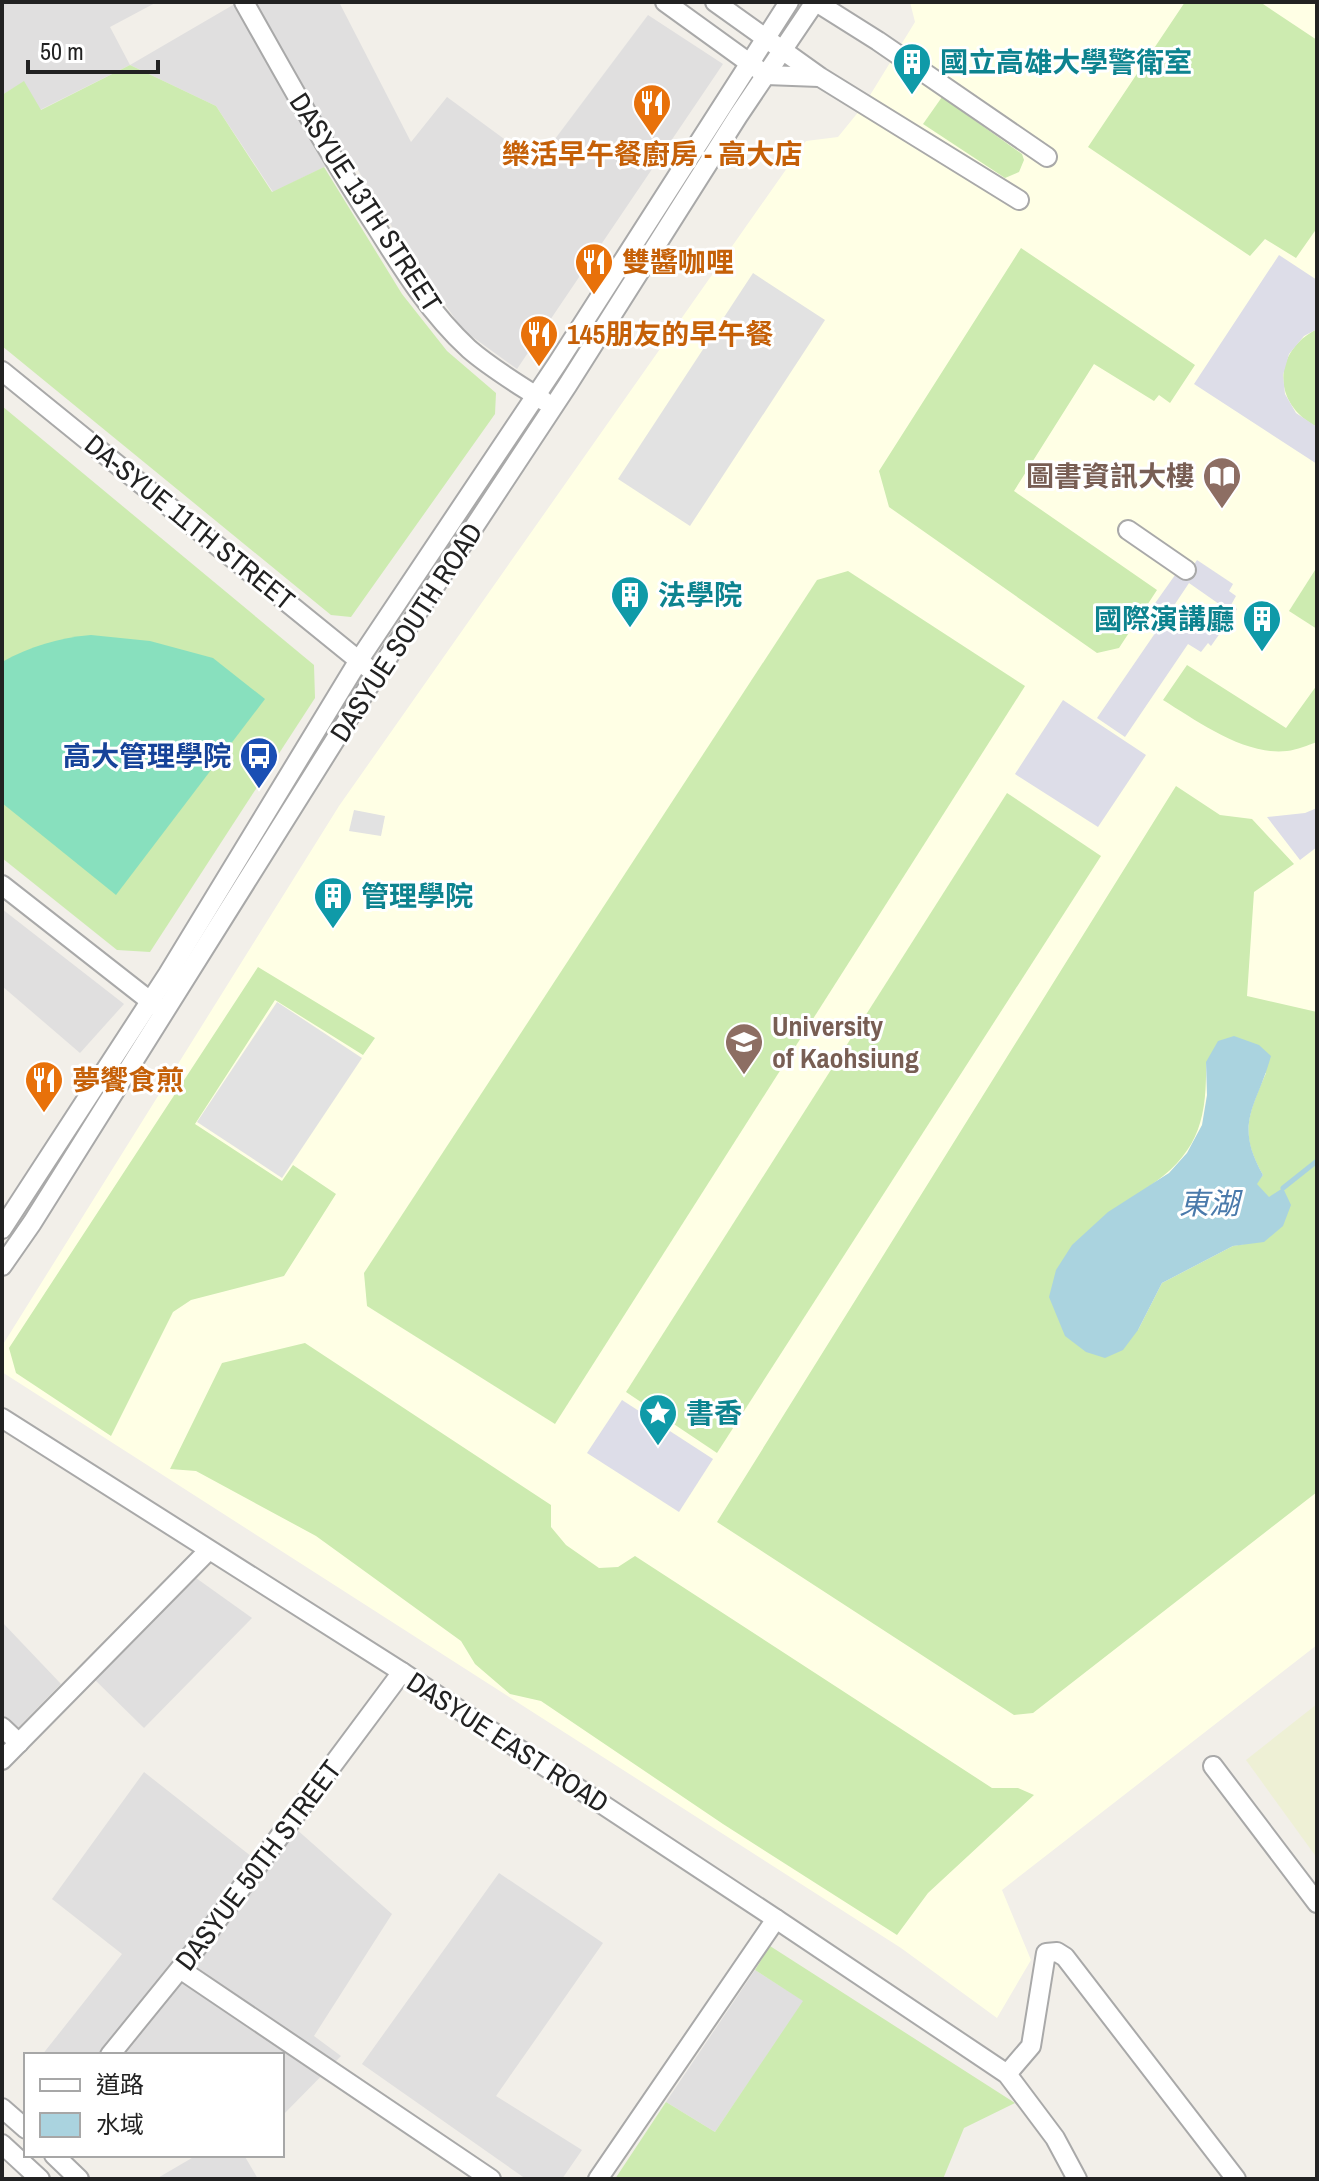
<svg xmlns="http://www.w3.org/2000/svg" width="1319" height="2181" font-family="'Archivo Narrow','Noto Sans TC',sans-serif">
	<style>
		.residential { fill: #e0dfdf }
		.education { fill: #ffffe5 }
		.farmland { fill: #eef0d5 }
		.grass { fill: #cdebb0; fill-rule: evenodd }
		.pitch { fill: #88e0be }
		.parking { fill: #e2e2e2 }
		.plaza { fill: #dddde8; fill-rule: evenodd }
		.water { fill: #aad3df }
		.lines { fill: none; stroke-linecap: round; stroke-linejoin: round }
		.stream { stroke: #aad3df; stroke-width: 5 }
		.minor-casing { stroke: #a9a9a9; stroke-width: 22 }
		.minor { stroke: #fff; stroke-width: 18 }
		.labels { text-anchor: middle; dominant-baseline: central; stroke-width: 6; stroke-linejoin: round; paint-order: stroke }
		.culture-label { font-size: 28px; font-weight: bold; fill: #0d838f; stroke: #fff; text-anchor: start }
		.food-label { font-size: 28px; font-weight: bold; fill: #c56008; stroke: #fff; text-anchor: start }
		.street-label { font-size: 28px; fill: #222; stroke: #fff }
		.education-label { font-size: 28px; font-weight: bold; fill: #785e54; stroke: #fff; text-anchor: end }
		.transit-label { font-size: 28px; font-weight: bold; fill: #164399; stroke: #fff; text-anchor: end }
		.water-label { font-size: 30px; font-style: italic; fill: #4a7aab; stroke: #fff }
	</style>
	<rect width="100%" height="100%" fill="#f2efe9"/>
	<g class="residential">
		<path d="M2,2H157L110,27L130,65L238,2H339L411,142L447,97L537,163L648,15L723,64L517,369L463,330L401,242L349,155L273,192L216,106L130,65L40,110L24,82L2,95Z"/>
		<path d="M2,909L124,1004L80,1053L2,986Z"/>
		<path d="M196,1578L252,1618L144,1728L92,1677Z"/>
		<path d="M2,1622L61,1684L2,1744Z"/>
		<path d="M144,1772L256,1860L286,1820L392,1914L314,2036L341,2056L282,2116V2055H42L122,1954L52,1899Z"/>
		<path d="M499,1873L603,1943L496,2096L582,2150L562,2179H526L362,2064Z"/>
		<path d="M755,1970L804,2001L715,2132L666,2102Z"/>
		<path d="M197,2155H244L258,2179H156Z"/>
	</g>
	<path class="education" d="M910,2H1317V1645L1002,1890L1031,1960L997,2018L901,1948L2,1372V1346L339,806L806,141L838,137L864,105L915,22Z"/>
	<path class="farmland" d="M1317,1704V1858L1246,1760Z"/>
	<g class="grass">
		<path d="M1185,2H1260L1317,40V228L1296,258L1265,239L1250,256L1088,147Z"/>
		<path d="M130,65L216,106L272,192L324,167L402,294L447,351L496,393L495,414L351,617L331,615L2,346V95L24,81L41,110Z"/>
		<path d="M942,97L1022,154L1024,160L1019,172L1005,178L923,124Z"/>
		<path d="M1021,248L1195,365L1170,403L1159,395L1154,401L1094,364L1014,491L1157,590L1119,648L1097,653L889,507L879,471Z"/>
		<path d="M1317,329V427C1272,404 1272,352 1317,329Z"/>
		<path d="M2,406L314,665L315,698L150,952L117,950L2,858Z"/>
		<path d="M1317,567V629L1289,611Z"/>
		<path d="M848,571L1025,686L555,1424L367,1306L364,1273L817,580Z"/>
		<path d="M1187,665L1286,728L1317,685V742C1308,745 1297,750 1287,751C1245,756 1197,721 1163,700Z"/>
		<path d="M1176,786L1220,815L1252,819L1294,864L1254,892L1247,996L1317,1012V1492L1033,1713L1014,1715L717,1522ZM1206,1062L1266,1073C1248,1115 1239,1133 1263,1175L1256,1184L1269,1198L1244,1244L1233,1246L1162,1283L1138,1330L1147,1188C1198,1154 1207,1121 1206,1062Z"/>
		<path d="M1007,793L1101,856L717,1453L626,1392Z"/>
		<path d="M258,967L375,1038L363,1055L275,1000L195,1124L282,1181L293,1165L336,1194L284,1276L191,1300L173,1312L111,1436L16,1373L9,1348Z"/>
		<path d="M305,1343L551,1505V1527L566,1545L599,1568L618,1567L635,1556L992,1788H1018L1034,1795L928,1893L897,1935L723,1824L541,1701L510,1694L475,1664L461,1641L316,1536L196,1471L170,1469L222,1363Z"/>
		<path d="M770,1946L1015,2103L964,2128L943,2179H615L666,2102L715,2132L803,2001L755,1970Z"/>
	</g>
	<path class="pitch" d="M91,635L150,641L213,658L265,699L116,895L2,803V662C31,646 58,638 91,635Z"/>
	<g class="parking">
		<path d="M753,273L825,320L690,526L618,479Z"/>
		<path d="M354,810L385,816L381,836L349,831Z"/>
		<path d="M277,1002L362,1058L282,1178L197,1122Z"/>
	</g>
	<g class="plaza">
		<path d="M1279,255L1317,280V329L1304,336L1289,354L1283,375L1285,394L1296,413L1317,427V464L1194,384Z"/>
		<path d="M1197,560L1233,584L1229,591L1236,596L1231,605L1237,609L1211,646L1208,643L1201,652L1188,644L1125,737L1097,718L1160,626L1146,616L1185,561L1193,566ZM1189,583L1219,604L1201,630L1171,610Z"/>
		<path d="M1063,700L1146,755L1098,827L1015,774Z"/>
		<path d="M1317,808V847L1300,860L1267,817L1305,813Z"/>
		<path d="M622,1400L713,1459L679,1512L587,1453Z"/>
	</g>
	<path class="water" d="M1234,1036L1259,1045L1271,1056C1257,1107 1233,1122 1263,1175L1257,1184L1269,1197L1283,1188L1291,1205L1283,1226L1264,1242L1233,1246L1162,1283L1138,1330L1123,1350L1105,1358L1086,1352L1065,1336L1049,1297L1056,1270L1072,1245L1108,1212L1169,1173L1187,1153L1202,1125L1207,1095L1206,1062L1218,1041Z"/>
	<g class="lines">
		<path class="stream" d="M1283,1188L1317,1161"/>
		<g class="minor-casing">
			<g id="minor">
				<path d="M244,2C287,78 329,155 377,228C404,271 431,314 469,349C492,369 518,384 544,401"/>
				<path d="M665,2L766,75L819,77"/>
				<path d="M715,2L820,77L1019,200"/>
				<path d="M816,2L878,41L1047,157"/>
				<path d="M2,371L368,668"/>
				<path d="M1128,530L1186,570"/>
				<path d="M2,885L159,1008"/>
				<path d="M2,1229L168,974L359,660L557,364L789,2"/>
				<path d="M2,1266L32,1223L367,689L567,386L738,116L815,2"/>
				<path d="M2,1418L402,1672L776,1919L1007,2074L1055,2138L1077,2179"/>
				<path d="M2,1727L19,1743"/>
				<path d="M2,1760L208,1551"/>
				<path d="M1213,1766L1317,1903"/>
				<path d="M180,1969L491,2179"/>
				<path d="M110,2055L192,1954L402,1672"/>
				<path d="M1007,2074L1031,2046L1046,1953L1057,1952L1065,1957L1236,2179"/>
				<path d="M2,2108L26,2129"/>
				<path d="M2,2144L40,2179"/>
				<path d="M54,2155L79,2179"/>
				<path d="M598,2179L776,1919"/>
			</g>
		</g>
		<use href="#minor" class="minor"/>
	</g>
	<defs>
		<g id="building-pin" transform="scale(2)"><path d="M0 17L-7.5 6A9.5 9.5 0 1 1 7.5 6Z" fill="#0f9aa8" stroke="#fff"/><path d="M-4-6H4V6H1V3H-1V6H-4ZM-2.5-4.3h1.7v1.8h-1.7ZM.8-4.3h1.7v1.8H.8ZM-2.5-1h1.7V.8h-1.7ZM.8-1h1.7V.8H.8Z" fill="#fff"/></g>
		<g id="restaurant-pin" transform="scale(2)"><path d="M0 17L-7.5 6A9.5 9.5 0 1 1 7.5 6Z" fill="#e8710a" stroke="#fff"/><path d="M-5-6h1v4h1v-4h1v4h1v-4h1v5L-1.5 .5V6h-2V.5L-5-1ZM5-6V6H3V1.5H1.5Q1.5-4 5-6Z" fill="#fff"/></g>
		<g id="library-pin" transform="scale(2)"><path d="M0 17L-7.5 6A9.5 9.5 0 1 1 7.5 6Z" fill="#8d6e63" stroke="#fff"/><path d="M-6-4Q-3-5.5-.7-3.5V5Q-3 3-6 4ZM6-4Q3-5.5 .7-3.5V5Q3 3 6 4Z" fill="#fff"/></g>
		<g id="bus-pin" transform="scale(2)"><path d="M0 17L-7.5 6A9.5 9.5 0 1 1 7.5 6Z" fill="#1a4fb4" stroke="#fff"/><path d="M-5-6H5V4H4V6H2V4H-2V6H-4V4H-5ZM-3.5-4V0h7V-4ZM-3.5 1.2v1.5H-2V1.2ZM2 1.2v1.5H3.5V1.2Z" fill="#fff"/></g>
		<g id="university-pin" transform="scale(2)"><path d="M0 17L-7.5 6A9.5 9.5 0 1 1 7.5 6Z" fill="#8d6e63" stroke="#fff"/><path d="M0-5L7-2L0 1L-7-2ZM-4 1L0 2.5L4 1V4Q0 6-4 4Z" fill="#fff"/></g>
		<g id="sight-pin" transform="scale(2)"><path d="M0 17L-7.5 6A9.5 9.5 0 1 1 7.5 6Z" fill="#0f9aa8" stroke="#fff"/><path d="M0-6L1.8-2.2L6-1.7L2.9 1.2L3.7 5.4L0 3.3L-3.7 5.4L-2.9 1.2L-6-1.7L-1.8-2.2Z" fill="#fff"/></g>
	</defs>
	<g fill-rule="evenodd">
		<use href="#building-pin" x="912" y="62"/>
		<use href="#restaurant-pin" x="652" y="103"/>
		<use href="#restaurant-pin" x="594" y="262"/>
		<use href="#restaurant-pin" x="539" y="334"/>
		<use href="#library-pin" x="1222" y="476"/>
		<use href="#building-pin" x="630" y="595"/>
		<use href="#building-pin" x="1262" y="619"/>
		<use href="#bus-pin" x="259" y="756"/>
		<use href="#building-pin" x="333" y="896"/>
		<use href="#university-pin" x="744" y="1042"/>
		<use href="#restaurant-pin" x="44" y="1080"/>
		<use href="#sight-pin" x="658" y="1413"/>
	</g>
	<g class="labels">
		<g class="culture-label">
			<text x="940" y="62">國立高雄大學警衛室</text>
			<text x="658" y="595">法學院</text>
			<text x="1234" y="619" text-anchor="end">國際演講廳</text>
			<text x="361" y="896">管理學院</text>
			<text x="686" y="1413">書香</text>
		</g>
		<g class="food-label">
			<text x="652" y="154" text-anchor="middle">樂活早午餐廚房 - 高大店</text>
			<text x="622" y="262">雙醬咖哩</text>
			<text x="567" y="334">145朋友的早午餐</text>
			<text x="72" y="1080">夢饗食煎</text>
		</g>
		<g class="street-label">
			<text transform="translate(366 202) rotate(57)">DASYUE 13TH STREET</text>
			<text transform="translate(190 522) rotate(39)">DA-SYUE 11TH STREET</text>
			<text transform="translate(406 632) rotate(-57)">DASYUE SOUTH ROAD</text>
			<text transform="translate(508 1742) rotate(33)">DASYUE EAST ROAD</text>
			<text transform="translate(258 1865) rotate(-53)">DASYUE 50TH STREET</text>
		</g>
		<g class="education-label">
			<text x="1194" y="476">圖書資訊大樓</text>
			<text x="772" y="1026" text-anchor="start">University<tspan x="772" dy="32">of Kaohsiung</tspan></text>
		</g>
		<g class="transit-label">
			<text x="231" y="756">高大管理學院</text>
		</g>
		<g class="water-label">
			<text x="1209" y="1203">東湖</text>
		</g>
	</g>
	<rect width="1319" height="2181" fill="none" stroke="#222222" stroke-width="8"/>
	<rect x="24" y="2053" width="260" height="104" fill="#ffffff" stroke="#a7a7a7" stroke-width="2"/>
	<rect x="40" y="2079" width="40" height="12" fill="#ffffff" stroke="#a7a7a7" stroke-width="2"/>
	<text x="96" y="2093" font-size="24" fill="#222222">道路</text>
	<rect x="40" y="2113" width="40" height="24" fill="#aad3df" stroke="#a7a7a7" stroke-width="2"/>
	<text x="96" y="2133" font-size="24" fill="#222222">水域</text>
	<path d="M28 60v12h130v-12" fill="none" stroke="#222222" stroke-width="4"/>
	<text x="40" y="60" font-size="24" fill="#222222" stroke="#ffffff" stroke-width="6" paint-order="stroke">50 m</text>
</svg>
